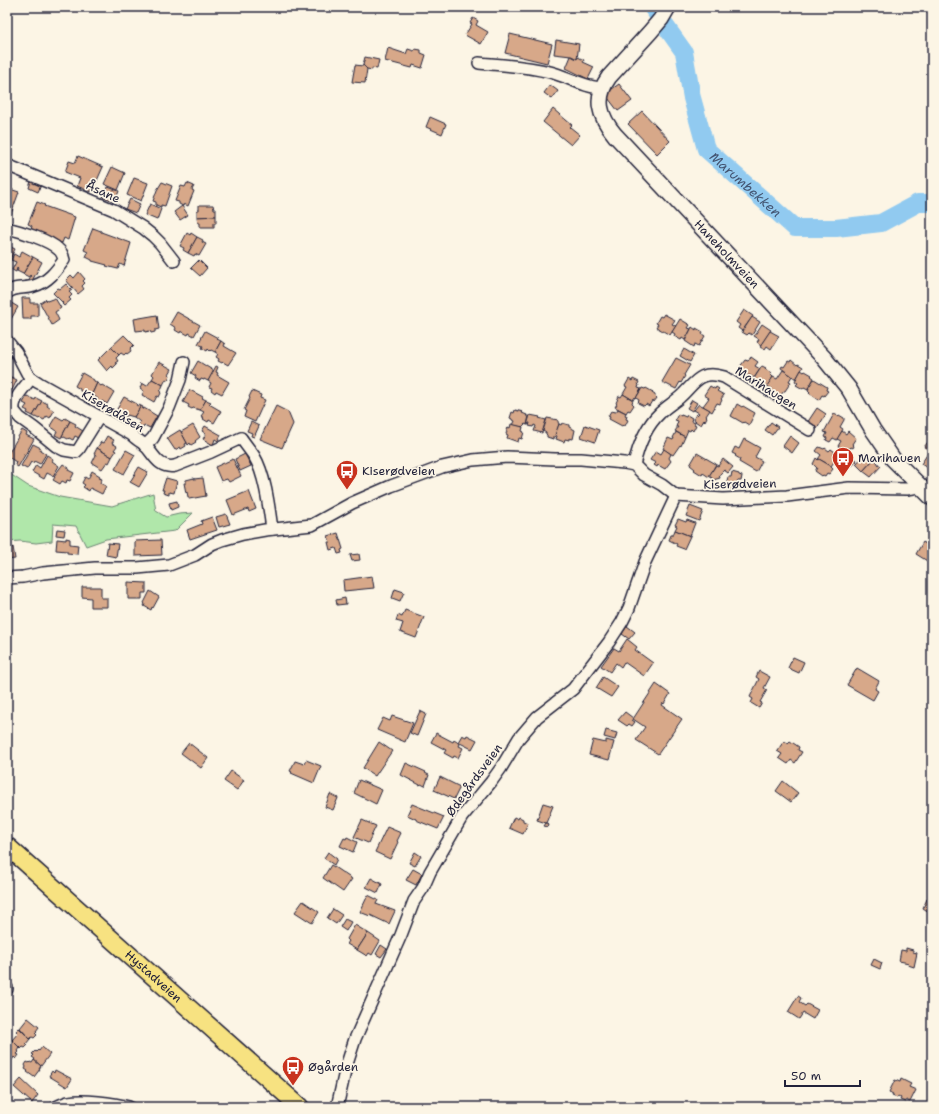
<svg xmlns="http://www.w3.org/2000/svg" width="939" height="1114" font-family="'Shantell Sans',sans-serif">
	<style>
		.green { fill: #b0e7aa; stroke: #698472 }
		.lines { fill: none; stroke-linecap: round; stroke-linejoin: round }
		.river { stroke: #91caf0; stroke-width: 18 }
		.building { fill: #d7a889; stroke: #22223b }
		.minor-casing { stroke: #22223b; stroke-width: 14 }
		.secondary-casing { stroke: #22223b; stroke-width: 18 }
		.primary-casing { stroke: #22223b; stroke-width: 20 }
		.minor { stroke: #fcf5e5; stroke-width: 11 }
		.secondary { stroke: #fcf5e5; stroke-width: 15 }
		.primary { stroke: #f7e281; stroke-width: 17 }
		.labels { text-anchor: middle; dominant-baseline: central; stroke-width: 3.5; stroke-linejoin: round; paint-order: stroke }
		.street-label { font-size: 12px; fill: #22223b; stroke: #fcf5e5 }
		.poi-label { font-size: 12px; fill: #22223b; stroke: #fcf5e5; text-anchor: start }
		.water-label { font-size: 13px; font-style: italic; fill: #435471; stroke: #fcf5e5 }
	</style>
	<rect width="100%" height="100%" fill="#fcf5e5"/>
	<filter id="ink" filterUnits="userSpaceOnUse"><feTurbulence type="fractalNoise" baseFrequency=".025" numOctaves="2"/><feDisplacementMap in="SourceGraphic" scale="8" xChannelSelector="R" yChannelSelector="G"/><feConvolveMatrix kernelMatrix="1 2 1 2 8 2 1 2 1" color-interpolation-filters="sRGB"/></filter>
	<g filter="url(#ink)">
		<path class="green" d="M7,472L28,486L60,497L112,506L153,493L156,511L166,517L179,514L193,513L175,531L106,539L86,546L76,526L53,524L52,541L36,543L20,541L7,542Z"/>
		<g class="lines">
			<path class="river" id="s1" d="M652,7L684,52L692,98L706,149L795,228H836L881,223L918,203H932"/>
		</g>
		<g class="building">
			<path d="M473,18L478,21L476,25L488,32L481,44L465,35L472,24L470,23Z"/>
			<path d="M510,34L552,44L547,63L505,53Z"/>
			<path d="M556,40L579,44L577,59L571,56L554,54Z"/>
			<path d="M388,48L406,54L408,49L414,51L415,49L421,50V53L426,55L422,68L413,65L412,68L385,61Z"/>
			<path d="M571,56L577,59L578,57L584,60L583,62L594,67L588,79L566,68Z"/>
			<path d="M365,57L379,60L377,69L372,68V70L367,69L363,65Z"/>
			<path d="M355,65L363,66V65L367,69L365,83L352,82Z"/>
			<path d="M619,84L632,101L618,111L605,94Z"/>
			<path d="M550,85L558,91L552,99L544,93Z"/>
			<path d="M553,109L572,125L570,127L580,135L571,145L543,122Z"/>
			<path d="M642,111L670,141L657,154L628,124Z"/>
			<path d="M430,117L446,124L442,134L426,127Z"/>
			<path d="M78,156L103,167L95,185L94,184L91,192L77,186L80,178L65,172L69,161L75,163Z"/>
			<path d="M112,167L125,173L118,190L104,184Z"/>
			<path d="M134,178L148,183L141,201L127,195Z"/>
			<path d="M31,181L41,185L38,192L29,188Z"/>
			<path d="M162,182L172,186L165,206L161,205V207L156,205V202L153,201L157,190Z"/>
			<path d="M187,183L194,186L192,190L194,191L188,206L184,204L183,206L179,204V202L175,201L181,186L185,187Z"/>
			<path d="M108,187L119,191L117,196L119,197L117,202L103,197Z"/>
			<path d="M7,188L19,192L11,214L8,213L7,215Z"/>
			<path d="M130,199L140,204L136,213L125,209Z"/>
			<path d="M37,202L45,205L44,206L75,217L68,240L64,238L62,243L30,231L32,226L28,224Z"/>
			<path d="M150,204L161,209L157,220L145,215Z"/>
			<path d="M199,205H213L214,209H216V216L197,217V210H199Z"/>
			<path d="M182,206L188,215L180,220L174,212Z"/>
			<path d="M216,216V223H214V227H200V223H198L197,217Z"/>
			<path d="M93,228L101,231V232L131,243L124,266L120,264L118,269L106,266L107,265L92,261V260L86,257L88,252L84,250Z"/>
			<path d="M187,233L190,235L191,233L197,237L188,253L183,250L184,248L180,246Z"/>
			<path d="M197,237L203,240L202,242L206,244L199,256L195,254L194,256L188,253Z"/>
			<path d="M7,245L15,249L7,265Z"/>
			<path d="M22,251L33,257L23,274L17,271L18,269L17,268L16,272L12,270L16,262L11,260L14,254L19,257Z"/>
			<path d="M33,257L42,262L32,281L29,279L31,276L30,275L29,277L23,274Z"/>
			<path d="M199,260L207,268L200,276L191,268Z"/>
			<path d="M79,272L85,279L83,281L85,283L82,286L84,289L78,294L66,280L71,275L74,278Z"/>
			<path d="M66,284L72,290L69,292L72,295L69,298L71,300L64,306L62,304L63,303L53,293L58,288L60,289Z"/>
			<path d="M22,298H30V303H38V316H31V319H23Z"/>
			<path d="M55,298L61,308L55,312L59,320L52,325L40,303L46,299L47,301Z"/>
			<path d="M8,301L18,307L7,326V304Z"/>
			<path d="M744,310L753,316L742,331L738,328L740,325L736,322Z"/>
			<path d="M177,312L200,325L194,336L189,333L188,335L181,331L180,333L175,330L176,328L170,324Z"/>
			<path d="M664,314L675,320L672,324L676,326L670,335L656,327L658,324L656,323L660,316L662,317Z"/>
			<path d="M157,315L159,329L155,330V332L151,333L150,331L145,332V330L136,331L134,319Z"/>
			<path d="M752,317L760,322L752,335L749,333L747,335L742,332Z"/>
			<path d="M680,319L690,325L688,328L691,329L685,340L682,338L681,340L674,336L675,334L672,332Z"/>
			<path d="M762,324L771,330L761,345L757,342L759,339L754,336Z"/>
			<path d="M692,327L696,330V328L703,332L702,334L705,336L699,346L695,344L694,347L685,341Z"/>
			<path d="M205,331L218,338L217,339L221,341L215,352L211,350L210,351L208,349L207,351L202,348L203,346L198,344Z"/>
			<path d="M770,331L779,336L771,349L767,346L765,349L760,346Z"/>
			<path d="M124,335L134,345L130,349L131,351L127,354L126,353L124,355L121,353L119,355L111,347Z"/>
			<path d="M221,341L225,344L224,346L236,353L228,365L223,362L222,363L218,361L219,359L216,357L218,354L215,352Z"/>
			<path d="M111,347L119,355L116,358L118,361L115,363L117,364L113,368L112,366L107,371L98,360Z"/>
			<path d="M684,349L694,355L690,362L680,356Z"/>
			<path d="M751,357L758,362L755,366L760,369L754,378L749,375L748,377L746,376L747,374L739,368L745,360L748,361Z"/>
			<path d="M676,358L690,365L684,375L685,376L681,383L680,382L676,389L662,382Z"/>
			<path d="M791,360L797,365L798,364L803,367L796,379L781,368L782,366L784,367L788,361L790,362Z"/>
			<path d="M198,361L214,371L208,381L204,379V380L201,379L200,381L195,378L196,376L191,373Z"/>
			<path d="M159,362L172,369L169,374L170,375L168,380L166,379L163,385L152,379L154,376L152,374Z"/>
			<path d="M216,366L218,367L216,372L218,373L217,375L229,382L222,394L216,391L215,393L211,390L212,388L209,387L211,383L208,381Z"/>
			<path d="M762,366L766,368L765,369L771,373L770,374L773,377L767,387L764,385L762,387L756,383V382L753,380Z"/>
			<path d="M783,370L792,376L789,381L791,382L785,391H784L780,396L771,392L772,389L767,386L773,377L777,379Z"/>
			<path d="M801,370L804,372L805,371L812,375L811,376L814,378L808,389L804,387L803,389L796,385L798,383L795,381Z"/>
			<path d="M82,373L94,380V381L97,383L92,394L85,391L84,393L80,391V389L75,386Z"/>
			<path d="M7,375L17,380L12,390L7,387Z"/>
			<path d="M152,379L163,385L160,392L161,393L159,397L157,396L154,402L142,395L144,391L140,388L142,383L147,386Z"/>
			<path d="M629,379L632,381L633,379L639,382L638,384L639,385L638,388L641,389L636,398L635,397L633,400L623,394L627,387L625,386Z"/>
			<path d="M814,379L827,387L826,390L828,391L824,396L822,395L819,400L809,393L810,392L808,390L809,388H808Z"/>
			<path d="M97,383L101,386L102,385L114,392L107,404L102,401L100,404L96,401L98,399L92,394Z"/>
			<path d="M710,386L715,389L716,387L719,389L717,391L724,395L721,399L722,400L720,404L717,403L712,412L703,406L709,398L704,395Z"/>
			<path d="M642,388L645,389L646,388L653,392L652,393L655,395V396L657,398L654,402L652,401L649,406L646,404L644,406L638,403L639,400L636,398Z"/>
			<path d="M190,390L203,397L202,398L206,400L200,410L193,408L192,409L188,407L189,405L183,402Z"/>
			<path d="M252,391L261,395L260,398L265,400L255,422L244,417L246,411L244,410L250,398L249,397Z"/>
			<path d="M623,394L633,400L632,403L634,405L630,411L628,410L626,413L615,407L617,404L616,403L619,396L621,397Z"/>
			<path d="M27,396L35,400L36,398L42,401L33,416L27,413L28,411L24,409L27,405L23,403Z"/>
			<path d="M124,397L137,404L136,405L138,406L139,405L141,406L134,417L127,415L126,417L122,415L123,413L117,409Z"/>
			<path d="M206,400L211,402L209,404L221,411L214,423L209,420L208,422L203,419L204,418L201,416L204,412L200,410Z"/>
			<path d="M692,400L697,403L692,411L687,408Z"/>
			<path d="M42,401L48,404L47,406L54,411L50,418L47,416L44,420L40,418L39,419L33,416Z"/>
			<path d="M699,404L710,410L706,416L707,417L705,421L704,420L701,425L693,420L696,414L697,415L699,413L694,410Z"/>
			<path d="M737,404L742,407L743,406L755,413L749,425L744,422L743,423L731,416Z"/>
			<path d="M141,406L143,407L142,409H143L144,408L157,416L150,428L144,425L143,428L138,425L140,422L134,417Z"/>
			<path d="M276,406L288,412L293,424L282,448L260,439Z"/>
			<path d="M817,408L826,414L817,429L807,423Z"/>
			<path d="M618,409L626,413L625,415L627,416L626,419L628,420L625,426L623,425L622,426L609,419L610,417L608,416L611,411L616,412Z"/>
			<path d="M515,410L523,412L522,413L527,415L526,416H529L527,425L525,424L522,427L513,425L515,421L512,420V419L510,418L512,412L514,413Z"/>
			<path d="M678,414L681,416V415L686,417L687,415L692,418L691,421L695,423L694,424L696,425L693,431L691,429L690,431L688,430L685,437L675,431L678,427H676L678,421L675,420Z"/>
			<path d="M834,414L838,416L839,415L844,418V420L840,427L843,429L837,440L833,438L830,442L826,440L827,438L825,437L827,433L824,432Z"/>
			<path d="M530,415L540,417L539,418L546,420L542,433L534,431L536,426L534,425L533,427L529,426L530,423H529L528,425H527Z"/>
			<path d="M56,416L63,420L65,418L70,421L61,438L55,435L57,431L50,426Z"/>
			<path d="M547,418L558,420V422L559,424L555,437H553V439L547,437V435L546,434V433L543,431Z"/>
			<path d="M70,421L76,424L75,426L83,431L79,438L75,436L73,440L69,438L68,439L62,436Z"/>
			<path d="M251,422L259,426L254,437L251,436L252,433L247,431Z"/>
			<path d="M771,422L778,427L772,435L765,430Z"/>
			<path d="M562,423L569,425V427L575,430L573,439L569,438V440L565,439L564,442L556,439L557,436L555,435L559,424L561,425Z"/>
			<path d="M511,424L523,427L522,431L524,432L522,439L519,438L518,442L507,438L508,435L506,434L508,427L510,428Z"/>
			<path d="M193,425L200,437L195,441L196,442L191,445L190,443L188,445L181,432Z"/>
			<path d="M585,425L599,430L595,442L581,437Z"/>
			<path d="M205,426L221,435L218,441L215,439L213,445L203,439L206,434L202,431Z"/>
			<path d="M22,430L27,433L26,435L34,439L25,455L23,454L25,455L18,467L15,465L16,462L7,456Z"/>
			<path d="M180,430L187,443L185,444L186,446L181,449L180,447L175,450L167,438Z"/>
			<path d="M842,431L846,434L848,431L856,438L852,444L854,446L853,448L851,447L847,452L838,446L841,441L837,439Z"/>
			<path d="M676,432L685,437L681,446L680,445L673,455L663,449L668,438L673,440L674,438H673Z"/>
			<path d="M107,436L114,440L112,443L117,446L114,450L116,451L112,457L97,448L101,442L103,443Z"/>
			<path d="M790,436L799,443L792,453L783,446Z"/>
			<path d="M744,439L760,448L755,457L762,461L756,472L739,462L740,459L735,456L736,455L732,453L735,447L739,449Z"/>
			<path d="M928,442L932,444V471L921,464L930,450L924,447Z"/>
			<path d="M33,444L41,448L40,450L46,454L40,464L34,461L33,463L31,462L27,469L21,466L32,446Z"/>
			<path d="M819,447L824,449L825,448L829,451L831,449L835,452L834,454L841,460L838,465L834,462L831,466L819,459H818L821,455L816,451Z"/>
			<path d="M97,448L112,457L109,463L107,462L102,469L92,463L96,455L94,454Z"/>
			<path d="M664,449L671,454L669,458L671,461L665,469L658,465L657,467L654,465L656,463L650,460L656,451L661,454Z"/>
			<path d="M126,450L135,455L124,474L115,469Z"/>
			<path d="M697,453L716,464L709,477L703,473L702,475L694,470L695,469L690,465Z"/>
			<path d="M866,453L874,459L863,471L856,464Z"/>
			<path d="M245,454L251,466L240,471L235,459Z"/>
			<path d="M47,455L53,459L52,461L59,466L53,476L47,473L44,479L32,472L36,465L40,468Z"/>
			<path d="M852,457L857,461L852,466L847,462Z"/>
			<path d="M816,458L818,460L819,459L831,466V467L833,469L829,474L827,473L825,476L823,475L822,476L815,471L817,468L813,464Z"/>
			<path d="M233,459L241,476L229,482L227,479L221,481L215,467Z"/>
			<path d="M723,459L733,467L728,473L724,470L719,475L720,478L713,480L712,478L709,476L716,465L718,466Z"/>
			<path d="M874,459L878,463V464L881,466L871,477L863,471Z"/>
			<path d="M63,464L69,468L68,470L74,473L70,481L67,480L66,483L62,481L60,484L53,480L55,477L54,476Z"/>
			<path d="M139,467L148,472L139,487L130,482Z"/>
			<path d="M92,471L100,476L99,478L102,479L100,483L106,486L102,494L90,488L89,491L83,487L85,485L82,483L85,477L88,479Z"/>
			<path d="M732,472L739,474V475L742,476L741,481H738L736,490L725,488L728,477H731Z"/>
			<path d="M166,478L177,481L174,493L169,492V495L163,493L164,490H162Z"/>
			<path d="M194,478V479L203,478L206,496L189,499V497H188L187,492L186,493L184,483H186V480Z"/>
			<path d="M249,491L256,509L249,512L248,509L233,515L227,500Z"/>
			<path d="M177,501L178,507L171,510L169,503Z"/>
			<path d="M690,506L703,511L699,521L686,516Z"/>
			<path d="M226,514L230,524L219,527L216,517Z"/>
			<path d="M212,517L217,530L190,539L187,530L202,524L201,521Z"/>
			<path d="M678,519L686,522L687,520L695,523L690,536L675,530L677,526L675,525Z"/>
			<path d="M57,529L65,530L64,536L56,535Z"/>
			<path d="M675,530L690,536L684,549L676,546L677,544L669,540L671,535H673Z"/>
			<path d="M338,533L343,549L341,550L342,553L338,554L336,548L330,550L328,542H330L328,536Z"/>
			<path d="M66,538L70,539V544L78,545L77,554L67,553V551L56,550L57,539L66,540Z"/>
			<path d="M161,540L162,555L135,556V541Z"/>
			<path d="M923,542L932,548V564L916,554Z"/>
			<path d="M108,543L118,544L116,557L106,555Z"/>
			<path d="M7,547H13L15,559L7,560Z"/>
			<path d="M359,554L360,560L352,561L350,555Z"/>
			<path d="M372,576L374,588L344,591L343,580Z"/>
			<path d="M128,582L146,583V593H142V599H128Z"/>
			<path d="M82,587H101V598H107V607H91V598L82,597Z"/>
			<path d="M395,589L404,592L400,601L392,598Z"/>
			<path d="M150,591L159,597L153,608L152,607L151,610L144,606L145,604L144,603Z"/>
			<path d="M345,598L346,604L337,605L336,600Z"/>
			<path d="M405,610L424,617L416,638L400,632L403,623L396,621L398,615L402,617Z"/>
			<path d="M627,626L635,632L629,639L622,634Z"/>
			<path d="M627,639L637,647L635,650L653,663L644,676L624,662L621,667L616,663L610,672L601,666L614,648L619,651Z"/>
			<path d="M793,657L804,662L799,673L788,668Z"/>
			<path d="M857,668L879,681L875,689L878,691L873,700L847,685Z"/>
			<path d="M759,671L770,677L764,688L767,690L760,702L762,703L759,708L751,703L753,699L750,697L759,679L756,677Z"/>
			<path d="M603,677L618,687L611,697L596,688Z"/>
			<path d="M656,684L670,694L664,704L663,703L662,705L682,719L658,754L636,740L645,727L633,719Z"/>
			<path d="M420,711L426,714L417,736L410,733Z"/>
			<path d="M625,712L633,718L632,720L635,722L632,726L629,724L627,726L618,720Z"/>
			<path d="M392,716L413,723L405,742L377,730L383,718L390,721Z"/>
			<path d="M606,730L617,733L615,740L604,737Z"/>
			<path d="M436,733L453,742L454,740L460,744L459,746L463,748L458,758L454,756L453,758L444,753L446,750L431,742Z"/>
			<path d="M462,735L466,737L467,735L477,740L472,749L458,742Z"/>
			<path d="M593,740L606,743V740L614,742L609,760L589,755Z"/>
			<path d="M784,741L788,743L790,741L799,747L798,750L802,752L795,763L791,760L788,764L779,758L782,754L777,751Z"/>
			<path d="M379,742L392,751L375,776L363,768Z"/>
			<path d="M189,743L208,758L201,768L181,753Z"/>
			<path d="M306,760L321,766L314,783L291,773L292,772L290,771L295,761L304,764Z"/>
			<path d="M406,763L426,772L425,773L429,775L425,786L421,784L420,785L401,775Z"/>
			<path d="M231,771L244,780L237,790L224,781Z"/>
			<path d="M440,777L460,787L454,799L434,790Z"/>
			<path d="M359,780L382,790L376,804L354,793Z"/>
			<path d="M783,781L798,793L791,802L776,791Z"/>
			<path d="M330,794L338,798L333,810L325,807Z"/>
			<path d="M543,803L553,806L546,823L549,824L548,827L544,826L546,823L537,820Z"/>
			<path d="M412,804L444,817L438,829L416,820V819L407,815Z"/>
			<path d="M514,817L518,819L519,817L523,819V821L528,823L523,834L509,828Z"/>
			<path d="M362,820L376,826L368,843L354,837Z"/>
			<path d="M387,827L401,833L397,841L398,842L390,859L375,852Z"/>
			<path d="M347,837L357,842L353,852L340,846L344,838L346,839Z"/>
			<path d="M328,852L337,859L334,865L324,858Z"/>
			<path d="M415,852L421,856L415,866L409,863Z"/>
			<path d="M331,865L352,879L343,892L323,878Z"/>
			<path d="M413,869L422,874L416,885L406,880Z"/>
			<path d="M371,878L382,884L378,893L366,887Z"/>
			<path d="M368,895L378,900L376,904L395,911L389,924L370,915V916L360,912Z"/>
			<path d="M927,899L932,901V908L929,912L923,908Z"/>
			<path d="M303,901L319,912L312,923L295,912Z"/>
			<path d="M333,909L342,915L336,924L327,918Z"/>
			<path d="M345,919L351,922L346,931L340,927Z"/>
			<path d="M355,925L368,933L357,950L347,944L349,941L347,939Z"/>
			<path d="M368,933L380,941L372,955L369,953L367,956L357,950Z"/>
			<path d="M381,945L387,949L381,957L376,954Z"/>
			<path d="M906,948L913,950V952L917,953L914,967L908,965L909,963L899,961L901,950L906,951Z"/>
			<path d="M874,959L882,963L880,969L871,965Z"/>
			<path d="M798,996L801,998L799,1002L805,1006L807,1004L818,1010L813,1019L803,1013L799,1019L788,1012Z"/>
			<path d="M28,1018L39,1027L36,1031H37L35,1033L37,1035L34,1038L32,1037L30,1039L20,1028Z"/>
			<path d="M19,1028L30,1039L26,1044L28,1045L25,1048L23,1047L21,1049L12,1040L18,1033L16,1031Z"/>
			<path d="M10,1038L20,1048L18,1051L19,1052L17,1054L19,1055L16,1059L14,1057L12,1060L7,1055V1046L9,1044L7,1041Z"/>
			<path d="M42,1047L50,1054L41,1066L34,1060L35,1059L32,1057L34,1055L32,1054L35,1051L36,1052L38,1050L39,1051Z"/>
			<path d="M34,1060L41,1066L39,1069H40L34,1077L27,1072L28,1071L25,1069L26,1067L25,1065L27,1062L29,1063L30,1062L32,1063Z"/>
			<path d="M55,1070L72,1079L67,1087L49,1076L52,1071L54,1073Z"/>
			<path d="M21,1079L38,1095L32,1103L14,1087Z"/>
			<path d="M901,1079L911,1084L909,1087L916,1090L910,1102L906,1100L905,1102L900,1100L901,1098L898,1096L897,1098L892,1096L893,1094L889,1092L895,1080L900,1082Z"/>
		</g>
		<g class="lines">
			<g class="minor-casing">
				<g id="minor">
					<path d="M479,63C503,65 527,66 550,72C566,76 586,88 602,88"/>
					<path d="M7,165L114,210L143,228L153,236L160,243L174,261"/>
					<path d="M7,228C20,231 49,240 58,249C62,252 63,255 64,260C56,271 48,282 34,286C25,289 14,286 7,293"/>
					<path d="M7,341L16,352L27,373L31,378L39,383L132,435C136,439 141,442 145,445C154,455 159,469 175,466L211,452L241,438C245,444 250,450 254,456C265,474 269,507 272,529"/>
					<path d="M31,378C25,388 12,398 14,411L20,418L34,428L56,446L64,450L76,452L79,449L99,417"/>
					<path d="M145,446L153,438L169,408L180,380L184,362"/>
					<path d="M634,465C638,447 646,426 660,413C666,407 673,403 680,397C695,383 700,369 724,377L810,430"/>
					<path d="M7,578L23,577L43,573L95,568H137L169,565L195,555L212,544L222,540L243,534L265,530L312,525L352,503L391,486L442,467L473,460L507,457L555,459H581L624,463L634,465L644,475L662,485L676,496L723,499L787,496L849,488L907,489L913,488L918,485"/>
					<path d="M7,988V989"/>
					<path d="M56,1107C60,1105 64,1103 68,1102C83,1099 114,1103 129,1107"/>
					<path d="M337,1107L346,1067L355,1039L401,935L414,901L423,888L430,872L462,817L491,782L501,768L519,738L537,717L573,689L609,642L622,622L629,608L645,562L676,496"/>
				</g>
			</g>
			<g class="secondary-casing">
				<g id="secondary">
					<path id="s2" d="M668,7L661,19L650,32L609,77C594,98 599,116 615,135L824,358L849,389L873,430L893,459L932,498"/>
				</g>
			</g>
			<g class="primary-casing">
				<g id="primary">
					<path id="s3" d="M7,846L300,1107"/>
				</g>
			</g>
			<use href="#minor" class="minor"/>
			<use href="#secondary" class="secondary"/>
			<use href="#primary" class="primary"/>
		</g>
	</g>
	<defs>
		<g id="bus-pin" transform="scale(1.15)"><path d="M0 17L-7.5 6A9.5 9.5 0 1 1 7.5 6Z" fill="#c8321e" stroke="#fcf5e5"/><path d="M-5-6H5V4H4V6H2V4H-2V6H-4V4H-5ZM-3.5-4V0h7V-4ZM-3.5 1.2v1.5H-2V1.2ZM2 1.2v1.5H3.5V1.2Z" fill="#fff"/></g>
	</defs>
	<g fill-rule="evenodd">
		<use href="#bus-pin" x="843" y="458"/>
		<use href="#bus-pin" x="347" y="471"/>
		<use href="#bus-pin" x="293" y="1067"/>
	</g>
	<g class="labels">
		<g class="street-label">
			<text transform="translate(103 192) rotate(25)">Åsane</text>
			<text stroke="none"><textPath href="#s2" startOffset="319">Haneholmveien</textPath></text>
			<text transform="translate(766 388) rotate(32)">Marihaugen</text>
			<text transform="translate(113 411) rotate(31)">Kiserødåsen</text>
			<text transform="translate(740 484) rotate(-1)">Kiserødveien</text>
			<text transform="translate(474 780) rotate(-54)">Ødegårdsveien</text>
			<text stroke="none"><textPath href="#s3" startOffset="196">Hystadveien</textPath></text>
		</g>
		<g class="poi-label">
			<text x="858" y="458">Marihauen</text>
			<text x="362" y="471">Kiserødveien</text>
			<text x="308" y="1067">Øgården</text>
		</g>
		<g class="water-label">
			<text stroke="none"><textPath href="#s1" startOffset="208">Marumbekken</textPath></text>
		</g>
	</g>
	<rect width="939" height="1114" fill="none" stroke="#fcf5e5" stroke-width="24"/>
	<rect x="12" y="12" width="915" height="1090" fill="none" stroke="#22223b" stroke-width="1.5" filter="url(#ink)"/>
	<path d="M785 1080v6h75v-6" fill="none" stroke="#22223b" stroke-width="2"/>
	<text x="791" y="1080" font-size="12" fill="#22223b" stroke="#fcf5e5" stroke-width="3" paint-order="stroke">50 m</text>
</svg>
